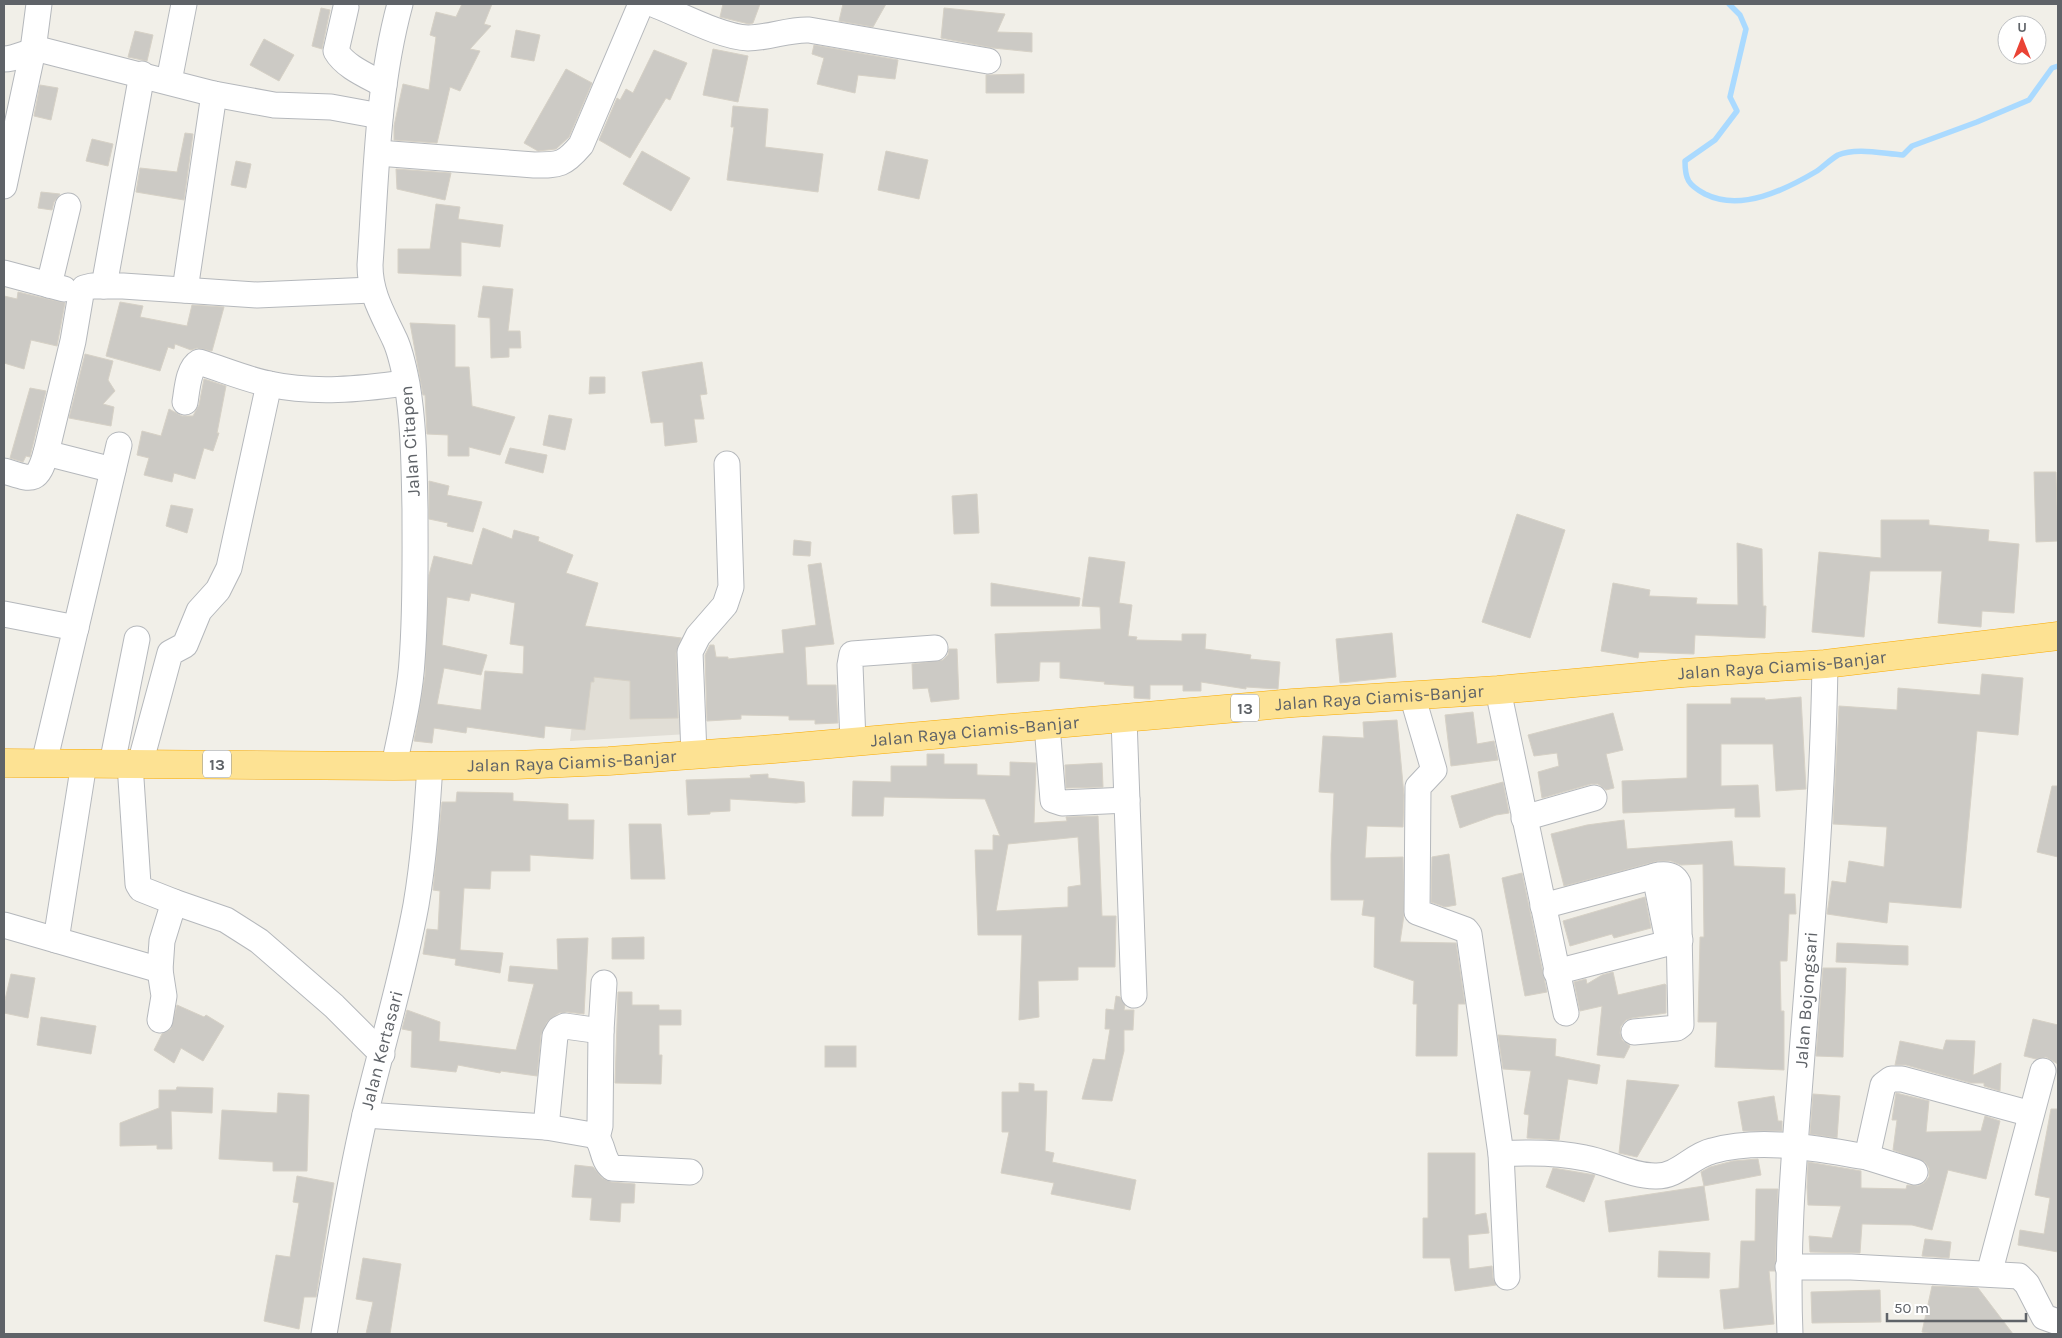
<svg xmlns="http://www.w3.org/2000/svg" width="2062" height="1338" font-family="Karla,sans-serif">
	<style>
		.education { fill: #e1ded6 }
		.lines { fill: none; stroke-linecap: round; stroke-linejoin: round }
		.stream { stroke: #aadaff; stroke-width: 5.5 }
		.building { fill: #cccac5; stroke: #d6d1c6; fill-rule: evenodd }
		.minor-casing { stroke: #b5b8bc; stroke-width: 27 }
		.highway-casing { stroke: #f9ab00; stroke-width: 29 }
		.minor { stroke: #fff; stroke-width: 25 }
		.highway { stroke: #fde293; stroke-width: 28 }
		.labels { text-anchor: middle; dominant-baseline: central; stroke-width: 4; stroke-linejoin: round; paint-order: stroke }
		.shield { fill: #fff; stroke: #8f9295; stroke-width: 1 }
		.shield-label { font-size: 16px; font-weight: bold; fill: #5f6368 }
		.street-label { font-size: 18px; fill: #5f6368; stroke: #fff }
	</style>
	<rect width="100%" height="100%" fill="#f1efe8"/>
	<path class="education" d="M584,626L686,638L688,734L570,741Z"/>
	<g class="lines">
		<path class="stream" d="M1729,4L1740,15L1746,29L1730,97L1737,111L1715,140L1685,161C1685,179 1688,185 1705,194C1741,212 1785,190 1817,171C1824,166 1831,159 1838,155C1857,147 1884,154 1903,155L1912,146L1977,122L2029,100L2052,68L2058,66"/>
	</g>
	<g class="building">
		<path d="M462,4H492L484,24L491,26L470,49L480,51L460,91L450,87L437,143L394,140V126L403,84L429,90L436,37L430,35L436,12L456,17Z"/>
		<path d="M723,4H760L753,23L749,24L720,17Z"/>
		<path d="M843,4H886L873,27L839,21Z"/>
		<path d="M321,8L330,10L322,49L312,46Z"/>
		<path d="M944,8L1005,14L997,32L1032,33V52L993,48L941,38Z"/>
		<path d="M516,30L540,35L534,61L511,57Z"/>
		<path d="M135,31L153,35L147,61L128,57Z"/>
		<path d="M264,39L294,55L279,81L250,65Z"/>
		<path d="M814,45L898,60L895,79L858,75L855,93L817,84L824,58L812,54Z"/>
		<path d="M713,49L748,56L738,102L703,95Z"/>
		<path d="M654,50L687,63L670,100L666,98L630,158L599,140L617,98L620,100L626,89L633,93Z"/>
		<path d="M566,69L592,83L569,137L556,149L538,151L524,143Z"/>
		<path d="M1024,74V93H986V75Z"/>
		<path d="M40,85L58,88L51,120L34,116Z"/>
		<path d="M733,106L768,109L765,147L823,154L818,192L727,180L734,127H731Z"/>
		<path d="M185,133L193,134L184,200L136,192L140,168L177,172Z"/>
		<path d="M92,139L113,144L108,166L86,161Z"/>
		<path d="M642,151L690,178L671,211L623,184Z"/>
		<path d="M886,151L928,160L919,199L878,190Z"/>
		<path d="M236,161L251,164L246,188L231,185Z"/>
		<path d="M396,169L451,173L445,200L397,189Z"/>
		<path d="M41,192L60,194L54,202L52,210L38,208Z"/>
		<path d="M436,204L460,207L458,219L503,225L500,247L461,242V276L398,273V249H430Z"/>
		<path d="M483,286L513,289L508,331H520L521,348H509V357L491,358L490,318L478,317Z"/>
		<path d="M18,292L65,303L57,346L31,340L24,369L4,363V296L17,299Z"/>
		<path d="M120,302L143,306L140,317L187,326L192,305L224,307L212,351L197,348L191,350L175,344L174,349L168,347L160,371L106,356Z"/>
		<path d="M410,323L455,325V367H469L472,406L515,417L500,455L469,447V456H448V435L427,434L425,395H423Z"/>
		<path d="M85,354L113,361L108,380L115,391L103,404L114,407L111,426L69,418Z"/>
		<path d="M702,362L707,394L700,395L704,419H694L697,442L665,446L663,422L651,423L642,372Z"/>
		<path d="M590,377H605V393L589,394Z"/>
		<path d="M204,379L226,386L217,433H219L213,451L204,448L195,479L174,473L172,482L144,475L149,458L137,455L142,431L161,436L169,409L182,416H193L199,405Z"/>
		<path d="M30,388L46,391L30,457L26,456L23,462L10,458Z"/>
		<path d="M549,415L572,419L565,450L543,445Z"/>
		<path d="M510,448L547,455L543,473L505,463Z"/>
		<path d="M2034,472H2056L2058,541L2036,542Z"/>
		<path d="M429,481L449,486L447,495L482,502L473,532L447,526L448,523L429,519Z"/>
		<path d="M977,494L979,533L954,534L952,496Z"/>
		<path d="M171,505L193,509L187,533L166,526Z"/>
		<path d="M1517,514L1565,530L1530,638L1482,622Z"/>
		<path d="M1881,520H1929V525L1989,530L1988,541L2019,544L2014,613L1982,611L1981,627L1938,623L1942,571H1870L1864,637L1812,632L1819,552L1881,558Z"/>
		<path d="M483,528L512,539L514,530L539,537L538,541L573,555L566,573L598,583L585,626L681,638L676,653L678,718L630,719V681L594,677V682H591L585,730L545,726L544,738L467,727L466,733L434,728L432,743L414,741L425,676L429,575L434,556L472,565ZM471,593L515,603L510,644L524,646L523,674L485,671L481,710L437,704L444,668L481,675L487,655L442,645L447,597L469,601Z"/>
		<path d="M794,540L811,542L810,556L793,555Z"/>
		<path d="M1737,543L1762,549L1763,606H1766L1765,638L1695,635L1694,654L1639,652L1638,658L1601,651L1613,583L1650,590L1649,596L1697,598L1696,604L1738,605Z"/>
		<path d="M1089,557L1125,562L1119,603L1132,605L1128,636L1137,637L1136,640L1182,641V634H1206L1205,649L1251,655L1250,659L1280,662L1278,689L1246,687V689L1201,682V691H1183V685H1150V699L1134,698V686L1104,684L1105,682L1060,678V662H1040L1039,681L997,683L995,634L1101,629L1100,607L1082,606Z"/>
		<path d="M821,563L834,644L805,647L807,685H836L838,723L815,724V720H789V716L741,715V719L707,721L705,655L710,645H714L716,657H728V659L784,653L782,630L816,625L808,565Z"/>
		<path d="M991,583L1080,598L1079,606H991Z"/>
		<path d="M1392,633L1396,677L1340,683L1336,639Z"/>
		<path d="M949,649H957L959,699L931,702L928,688L913,689L912,664L943,660L948,655Z"/>
		<path d="M1982,674L2023,678L2018,735L1977,731L1961,908L1889,902L1887,923L1827,914L1832,881L1846,883L1849,861L1884,867L1887,827L1833,824L1839,706L1897,710L1898,688L1980,695Z"/>
		<path d="M1801,697L1806,789L1776,791L1773,744H1721V786L1758,785L1760,817H1735V808L1623,813L1622,781L1687,778V704H1731V698H1765V700Z"/>
		<path d="M1473,712L1477,744L1494,741L1498,760L1451,766L1445,715Z"/>
		<path d="M1613,713L1623,750L1606,754L1614,788L1606,790L1598,784H1591L1542,798L1538,772L1559,766L1557,753L1534,756L1528,735Z"/>
		<path d="M1397,720L1404,795L1403,827L1367,826L1365,858L1403,857L1404,915L1400,942L1456,943L1465,1004H1458L1457,1056H1416L1417,1004H1413L1414,981L1374,967L1375,917L1362,915L1364,900H1331V855L1334,793L1319,792L1323,736L1364,738L1363,722Z"/>
		<path d="M927,754H944V764H977V775L1010,776V762L1036,763L1034,823L1067,821L1066,817L1098,816L1102,916H1116L1115,967H1078V980L1038,981L1039,1017L1019,1020L1022,935H978L975,850H993V835L1000,836L985,799L884,797L883,816H852L853,781L891,782V766H927ZM1078,837L1081,885L1068,887V907L996,911L1008,844Z"/>
		<path d="M1102,763L1103,787L1066,788L1065,765Z"/>
		<path d="M768,774V778L804,782L805,802L796,803L730,799V811L710,812V814L688,815L686,780L751,778L750,775Z"/>
		<path d="M1503,782L1509,813L1496,815L1460,828L1451,796Z"/>
		<path d="M2052,786H2058V857L2037,852Z"/>
		<path d="M457,792L513,793V801L568,804V820H594L593,859L530,855V871H491L490,889L464,888L460,950L503,953L500,973L455,965L456,959L423,954L427,929L438,930L440,891L433,890L442,802H456Z"/>
		<path d="M1624,820L1627,849L1732,841L1734,866L1785,868L1784,894H1795L1796,914H1789L1787,961H1780L1781,1011H1784V1070L1715,1067L1717,1022H1698L1700,937H1704L1703,864L1681,865L1671,861H1658L1564,886L1551,834L1587,825Z"/>
		<path d="M629,824H661L665,879H631Z"/>
		<path d="M1449,854L1456,905L1445,907L1431,902L1432,857Z"/>
		<path d="M1522,873L1547,992L1525,996L1502,878Z"/>
		<path d="M1645,897L1651,928L1614,938L1612,934L1570,946L1563,921Z"/>
		<path d="M644,937V959H612V938Z"/>
		<path d="M588,938L584,1014L567,1012L559,1013L547,1022L541,1035L537,1076L501,1071L500,1073L458,1065L456,1072L411,1067L412,1031L402,1029L407,1010L440,1022L439,1041L516,1050L534,984L508,981L510,966L558,970L557,939Z"/>
		<path d="M1837,943L1908,946V965L1836,962Z"/>
		<path d="M1823,968H1846L1843,1057L1816,1056Z"/>
		<path d="M1613,972L1618,995L1665,984L1666,985V1013L1632,1018L1626,1020L1621,1026L1620,1033L1622,1040L1630,1046L1624,1058L1597,1055L1602,1006L1580,1011L1574,982L1586,979L1587,984L1602,975Z"/>
		<path d="M11,974L35,978L28,1018L4,1013V1004Z"/>
		<path d="M618,992H632V1005H659V1010H681V1025H659V1055H662L661,1084L615,1083Z"/>
		<path d="M1116,996L1120,997L1125,1005L1124,1010H1134L1133,1030H1124V1051L1112,1101L1082,1099L1093,1059L1105,1060L1110,1029H1105L1106,1009L1114,1010Z"/>
		<path d="M177,1005L204,1017L206,1015L224,1026L203,1061L181,1048L174,1063L154,1050L162,1034L171,1029Z"/>
		<path d="M41,1017L96,1026L91,1054L37,1045Z"/>
		<path d="M2033,1019L2058,1025V1064L2046,1057L2036,1059L2024,1056Z"/>
		<path d="M1498,1035L1556,1039L1555,1056L1600,1065L1597,1084L1568,1079L1559,1140L1527,1138L1529,1115L1524,1114L1531,1071L1503,1069Z"/>
		<path d="M1946,1040L1975,1041L1973,1075L2001,1063L2000,1091L1984,1086V1083H1971L1906,1065H1895L1900,1041L1943,1050Z"/>
		<rect x="825" y="1046" width="31" height="21"/>
		<path d="M1627,1080L1679,1085L1637,1157L1619,1153Z"/>
		<path d="M1019,1083L1034,1084V1091H1047L1045,1151L1054,1153L1052,1162L1136,1180L1130,1210L1051,1194L1054,1183L1001,1173L1009,1132H1002V1092H1019Z"/>
		<path d="M177,1087L213,1088L212,1113L171,1111L172,1149H157V1145L120,1146V1123L159,1108V1090H176Z"/>
		<path d="M278,1093L309,1095L307,1171H273V1162L219,1159L222,1110L277,1113Z"/>
		<path d="M1896,1093L1929,1101L1926,1132L1981,1131L1985,1116L2000,1121L1986,1179L1948,1170L1932,1230L1912,1225L1862,1224L1860,1253L1810,1252L1809,1236L1832,1238L1841,1206L1808,1205L1807,1187L1808,1162L1861,1171V1188L1906,1189L1907,1185L1918,1186L1924,1183L1929,1177V1168L1925,1162L1893,1150L1897,1120H1892Z"/>
		<path d="M1813,1094L1840,1096L1837,1138L1810,1134Z"/>
		<path d="M1774,1096L1778,1121H1782V1131H1743L1738,1102Z"/>
		<path d="M2051,1109H2058V1252L2018,1245L2020,1230L2044,1234L2050,1198L2035,1195Z"/>
		<path d="M1428,1153H1475V1215L1486,1213L1489,1233L1468,1235L1469,1269L1492,1266L1493,1278L1496,1285L1455,1291L1450,1258H1423V1218H1428Z"/>
		<path d="M1758,1159L1761,1175L1704,1186L1701,1172L1710,1167L1733,1161Z"/>
		<path d="M575,1165L593,1167L602,1178L611,1182L635,1184L634,1203H621L620,1222L590,1220L592,1198L572,1197Z"/>
		<path d="M1553,1168L1595,1175L1584,1202L1546,1187Z"/>
		<path d="M297,1176L334,1183L316,1297H304L299,1329L264,1321L276,1255L290,1257L299,1203L293,1202Z"/>
		<path d="M1704,1186L1709,1220L1609,1232L1605,1201Z"/>
		<path d="M1756,1189H1778L1775,1271H1769L1774,1324L1724,1329L1720,1290L1739,1288L1741,1241H1755Z"/>
		<path d="M1925,1239L1951,1242L1949,1258L1922,1256Z"/>
		<path d="M1659,1251L1710,1253L1709,1278L1658,1277Z"/>
		<path d="M363,1258L401,1264L390,1334H366L373,1302L356,1299Z"/>
		<path d="M1932,1286L1978,1288L2013,1334H1933L1922,1332Z"/>
		<path d="M1880,1290L1881,1322L1812,1323L1811,1292Z"/>
	</g>
	<g class="lines">
		<g class="minor-casing">
			<g id="minor">
				<path d="M653,4C679,14 721,37 748,38C769,38 789,29 809,30L988,61"/>
				<path d="M346,7L336,51C345,67 368,76 384,85"/>
				<path d="M4,59C18,59 28,50 42,50L214,94L274,105L331,107L380,116"/>
				<path d="M169,81L184,4"/>
				<path d="M378,153L534,165C560,165 564,165 581,145L641,4"/>
				<path d="M4,186L33,50L39,4"/>
				<path d="M4,273L64,289"/>
				<path d="M49,285L68,206"/>
				<path d="M104,286L142,74"/>
				<path d="M185,290L214,94"/>
				<path d="M185,402C187,391 188,368 199,362C222,369 245,379 269,384C315,394 360,389 406,383"/>
				<path d="M46,453L113,470"/>
				<path d="M4,471C31,479 37,485 46,453L73,341L81,294L84,288L92,286H123L257,295L372,290"/>
				<path d="M4,614L76,628"/>
				<path d="M1498,690L1566,1013"/>
				<path d="M1412,695L1434,770L1418,787L1417,912L1466,930L1469,934L1501,1154L1507,1277"/>
				<path d="M1124,719L1134,995"/>
				<path d="M1047,725L1053,800L1062,803L1127,800"/>
				<path d="M853,742L850,665L852,654L935,648"/>
				<path d="M694,755L690,652L698,636L725,605L731,587L727,464"/>
				<path d="M44,763L119,445"/>
				<path d="M112,764L137,639"/>
				<path d="M130,764L138,884L141,889L174,902"/>
				<path d="M140,764L170,653L185,645L199,611L218,590L229,568L269,384"/>
				<path d="M394,766C401,731 410,696 412,661C416,611 415,559 415,509C414,467 414,425 407,384C404,369 401,353 395,340C383,314 370,294 370,265C376,178 377,89 400,4"/>
				<path d="M1524,818L1594,798"/>
				<path d="M1655,876L1668,940"/>
				<path d="M1543,906L1659,875C1667,874 1674,875 1678,883L1681,1025L1677,1028L1634,1032"/>
				<path d="M4,925L160,970L162,941L174,902L226,920L259,941L334,1006L382,1054"/>
				<path d="M56,940L84,763"/>
				<path d="M160,970L164,996L160,1020"/>
				<path d="M1556,972L1680,940"/>
				<path d="M365,1115L546,1127L592,1135L597,1138L600,1126L601,1031L604,983"/>
				<path d="M546,1127L555,1036L559,1029L565,1026L601,1031"/>
				<path d="M597,1138C604,1147 602,1160 612,1168L690,1172"/>
				<path d="M1501,1154C1530,1152 1557,1152 1585,1158C1608,1162 1631,1176 1655,1176C1678,1177 1691,1156 1712,1151C1763,1137 1817,1149 1867,1157"/>
				<path d="M1915,1172L1867,1157L1883,1085L1891,1079H1902L2031,1114"/>
				<path d="M1788,1267H1851L2019,1276L2027,1284L2044,1317L2058,1322"/>
				<path d="M1989,1274L2043,1071"/>
				<path id="s1" d="M324,1334C337,1261 348,1187 365,1115C382,1045 403,976 416,905C424,858 427,812 430,765"/>
				<path id="s2" d="M1790,1334C1786,1241 1795,1147 1802,1054C1812,926 1823,793 1825,664"/>
			</g>
		</g>
		<g class="highway-casing">
			<g id="highway">
				<path id="s3" d="M4,763L394,766L515,765L609,761L774,749L1293,703L1498,690L1683,673L1825,664L2058,636"/>
			</g>
		</g>
		<use href="#minor" class="minor"/>
		<use href="#highway" class="highway"/>
	</g>
	<g class="labels">
		<g class="shield">
			<rect x="1231" y="694.5" width="28" height="27" rx="4"/>
			<rect x="203" y="750.5" width="28" height="27" rx="4"/>
		</g>
		<g class="shield-label">
			<text x="1245" y="708">13</text>
			<text x="217" y="764">13</text>
		</g>
		<g class="street-label">
			<text transform="translate(410 441) rotate(-94)">Jalan Citapen</text>
			<text stroke="none"><textPath href="#s3" startOffset="1782">Jalan Raya Ciamis-Banjar</textPath></text>
			<text stroke="none"><textPath href="#s3" startOffset="1378">Jalan Raya Ciamis-Banjar</textPath></text>
			<text stroke="none"><textPath href="#s3" startOffset="972">Jalan Raya Ciamis-Banjar</textPath></text>
			<text stroke="none"><textPath href="#s3" startOffset="568">Jalan Raya Ciamis-Banjar</textPath></text>
			<text stroke="none"><textPath href="#s2" startOffset="335">Jalan Bojongsari</textPath></text>
			<text stroke="none"><textPath href="#s1" startOffset="290">Jalan Kertasari</textPath></text>
		</g>
	</g>
	<rect width="2062" height="1338" fill="none" stroke="#5f6368" stroke-width="10"/>
	<g transform="translate(2022 40)"><circle r="24" fill="#ffffff" stroke="#bfc1c3"/>
	<path d="M0-4L9 19L0 12L-9 19Z" fill="#ea4335"/>
	<text y="-8" font-size="14" font-weight="bold" text-anchor="middle" fill="#5f6368">U</text>
	</g>
	<path d="M1887 1313v8h139v-8" fill="none" stroke="#5f6368" stroke-width="2.5"/>
	<text x="1894" y="1313" font-size="15" fill="#5f6368" stroke="#ffffff" stroke-width="4" paint-order="stroke">50 m</text>
</svg>
